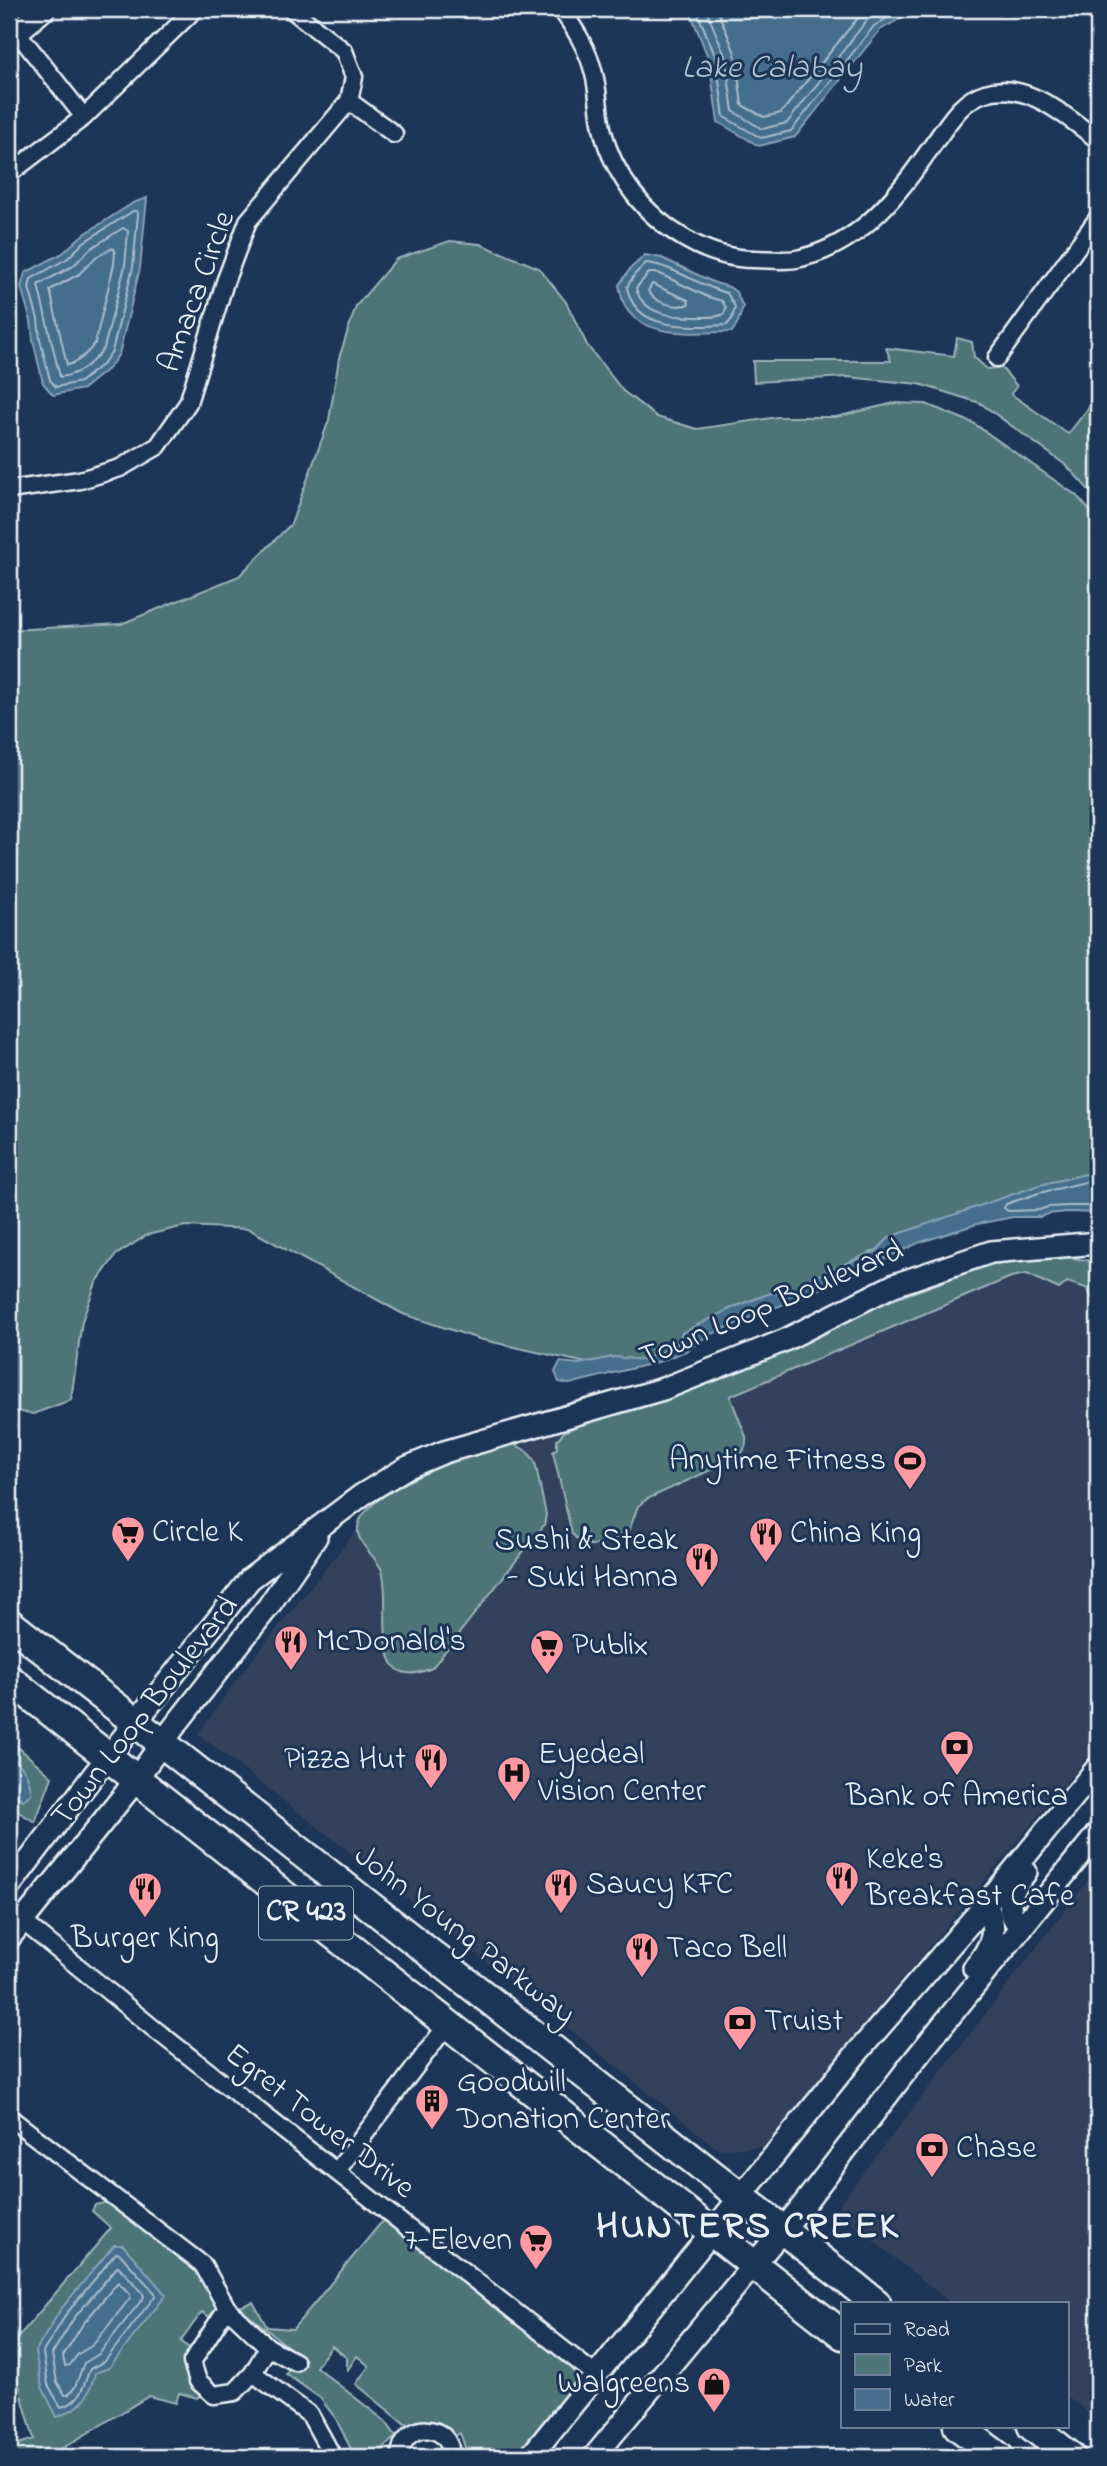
<svg xmlns="http://www.w3.org/2000/svg" width="1107" height="2466" font-family="'Indie Flower',sans-serif">
	<style>
		.built { fill: #31425d }
		.green { fill: #4e7578; stroke: #9bb3b8; stroke-width: 2 }
		.water { fill: #456d8c; stroke: #86a2b7; stroke-width: 2 }
		.lines { fill: none; stroke-linecap: round; stroke-linejoin: round }
		.shore { stroke: #a7bccd; stroke-width: 2 }
		.street-casing { stroke: #e8f1f8; stroke-width: 21 }
		.secondary-casing { stroke: #e8f1f8; stroke-width: 26 }
		.highway-casing { stroke: #e8f1f8; stroke-width: 33 }
		.street { stroke: #1d3557; stroke-width: 16 }
		.secondary { stroke: #1d3557; stroke-width: 21 }
		.highway { stroke: #1d3557; stroke-width: 28 }
		.labels { text-anchor: middle; dominant-baseline: central; stroke-width: 6; stroke-linejoin: round; paint-order: stroke }
		.shield { fill: #1d3557; stroke: #abb9c8; stroke-width: 2 }
		.shield-label { font-size: 30px; font-weight: bold; fill: #e8f1f8 }
		.street-label { font-size: 32px; fill: #e8f1f8; stroke: #1d3557 }
		.poi-label { font-size: 32px; fill: #e8f1f8; stroke: #1d3557; text-anchor: start }
		.water-label { font-size: 33px; font-style: italic; fill: #afc3d2; stroke: #1d3557 }
		.district-label { font-size: 38px; font-weight: bold; letter-spacing: 2px; fill: #e8f1f8; stroke: #1d3557 }
	</style>
	<rect width="100%" height="100%" fill="#1d3557"/>
	<filter id="ink" filterUnits="userSpaceOnUse"><feTurbulence type="fractalNoise" baseFrequency=".0143" numOctaves="2"/><feDisplacementMap in="SourceGraphic" scale="14" xChannelSelector="R" yChannelSelector="G"/><feConvolveMatrix kernelMatrix="1 2 1 2 8 2 1 2 1" color-interpolation-filters="sRGB"/></filter>
	<g filter="url(#ink)">
		<g class="built">
			<path d="M988,1269L1098,1276V1744L763,2147L718,2149L355,1856L198,1734L240,1675L367,1517L492,1451L648,1409L707,1387Z"/>
			<path d="M1098,1867V2421L1067,2396V2303H951L835,2210Z"/>
		</g>
		<g class="green">
			<path d="M450,241L480,244L539,268L566,302L587,345L623,391L657,417L697,429L778,417H836L894,403L926,404L973,423L1077,496L1098,520V1171L1037,1186L890,1237L877,1250L810,1279L790,1294L771,1293L732,1308L682,1333L676,1347L642,1360L613,1357L586,1363L479,1339L403,1314L249,1229L185,1226L147,1235L116,1255L96,1283L82,1321L71,1400L33,1414L9,1410V630L121,624L239,576L291,524L329,420L339,358L356,306L396,259Z"/>
			<path d="M957,338L972,342L974,357L987,369L1001,367L1017,386L1011,394L1068,434L1098,396V500L1067,466L980,403L919,384L847,377L754,382L753,361H891L886,348L954,356Z"/>
			<path d="M1054,1255L1098,1262V1306L1086,1288L1067,1282L1059,1289L1027,1274L1011,1277L730,1396L746,1437C747,1447 744,1451 737,1458L647,1499L638,1506L629,1531C608,1542 591,1555 572,1534L553,1452L557,1448V1440L564,1432L578,1425L654,1403L720,1379L785,1351L873,1307L988,1265Z"/>
			<path d="M509,1443C521,1446 529,1451 535,1462L546,1515L544,1525L432,1668C366,1697 393,1603 382,1571C376,1554 350,1541 360,1520C375,1488 475,1450 509,1443Z"/>
			<path d="M9,1739L52,1777L35,1822L9,1806Z"/>
			<path d="M107,2202L171,2250L201,2276L220,2309L212,2319L202,2312L181,2341L191,2350V2384L201,2395L197,2398L179,2393L176,2403L149,2396L48,2457H9V2447L34,2439L22,2397L9,2400V2393L20,2389L9,2349V2309H15L14,2334L19,2336L111,2228L92,2211L95,2205Z"/>
			<path d="M385,2218L572,2368L576,2378L573,2390L516,2457H464L466,2450L460,2433L451,2439L405,2424L356,2384L369,2366L357,2356L347,2371V2358L332,2346L316,2367L385,2421L396,2436L375,2457H355L336,2419L320,2398L286,2374L298,2355L239,2307L253,2302L267,2327L293,2329Z"/>
		</g>
		<g class="water">
			<path d="M689,9H917L880,30L795,137L759,146L718,122L709,60Z"/>
			<path d="M147,198L140,268L119,354L109,368L83,389L53,395L43,383L33,340L31,321L21,287L25,273L63,253L80,237L133,203Z"/>
			<path d="M645,255L662,258L715,283L729,287L736,292L743,307L738,322L732,332C701,332 649,339 628,311C622,304 621,293 619,285L630,269Z"/>
			<path d="M1098,1171V1213L1067,1212L1048,1214L1041,1217H1013L977,1224L918,1243L837,1282L707,1336L688,1350L658,1362L569,1384L559,1382L555,1372L560,1362L579,1364L613,1357L642,1360L676,1347L682,1333L732,1308L771,1293L790,1294L810,1279L877,1251L890,1237L1037,1186Z"/>
			<path d="M9,1755C23,1766 30,1775 31,1794L23,1800L9,1790Z"/>
			<path d="M114,2245H123L166,2295L109,2368L95,2373C88,2399 83,2407 57,2417L42,2387L35,2352L61,2309Z"/>
		</g>
		<g class="lines">
			<g class="shore">
				<path d="M696,9L716,58L724,117L761,138L791,131L874,26L903,9"/>
				<path d="M706,9L725,56L733,111L762,129L787,123L867,20L886,9"/>
				<path d="M717,9L735,53L742,105L764,117L781,113L865,9"/>
				<path d="M133,211H137L138,214L133,267L112,351L103,364L80,382L56,387L50,380L40,339L38,319L29,288L31,279L68,258L84,242Z"/>
				<path d="M123,228L128,231L125,266L104,348C93,363 79,375 60,377L38,285L73,266L90,249Z"/>
				<path d="M113,248L115,251L114,264L95,343C89,352 78,363 67,365L50,290L79,274L96,257Z"/>
				<path d="M646,263C669,264 702,287 727,293L735,307L732,319L727,325C691,326 635,333 627,287L635,274Z"/>
				<path d="M649,273H658L708,297L722,301L726,308L724,314C716,318 706,317 697,317C674,317 642,315 636,288Z"/>
				<path d="M652,284L688,300L689,304C676,309 655,303 648,291Z"/>
				<path d="M1098,1179L1039,1193L1006,1204L1004,1208L1008,1211L1039,1210L1048,1207L1067,1206H1098"/>
				<path d="M116,2253L120,2254L155,2293V2296L105,2361L90,2369C83,2386 81,2403 61,2407L48,2385L43,2352L67,2313Z"/>
				<path d="M118,2266L143,2293L144,2297L99,2354L84,2363L75,2387L68,2395H65L57,2382L52,2354L74,2318Z"/>
				<path d="M118,2282L130,2294V2298L93,2345L78,2354L70,2365L65,2366L63,2356L83,2324Z"/>
			</g>
			<g class="street-casing">
				<g id="street">
					<path d="M561,9C575,29 588,49 594,74C599,93 598,113 603,132C608,153 620,176 633,193C660,229 708,259 754,259C769,259 787,262 801,258C865,243 901,190 937,139C950,121 962,100 985,93C1027,80 1067,117 1098,140"/>
					<path d="M9,22L84,117"/>
					<path d="M349,101L394,134"/>
					<path d="M9,174L84,117L195,9"/>
					<path d="M997,358L1098,218"/>
					<path d="M9,490L80,480L120,468L158,446L188,403L225,282L248,221L349,101L354,77L344,51L291,9"/>
					<path d="M9,1910L153,2028L597,2376"/>
					<path d="M9,2117L203,2265L227,2308L268,2347L295,2362"/>
					<path d="M337,2171L447,2025"/>
					<path d="M227,2308L192,2362L198,2381L214,2395L235,2392L253,2373L268,2347"/>
					<path d="M253,2373L310,2415L333,2457"/>
					<path d="M400,2457C401,2420 452,2421 451,2457"/>
				</g>
			</g>
			<g class="secondary-casing">
				<g id="secondary">
					<path d="M9,39L44,9"/>
					<path d="M9,1887L95,1773L250,1579L362,1495L406,1468L444,1452L663,1389L783,1341L894,1285L991,1252L1098,1243"/>
					<path d="M1021,1929C1003,1907 1009,1893 1026,1872"/>
					<path d="M9,1938L125,1794L174,1727L268,1607L316,1537"/>
					<path d="M974,1968C992,1947 999,1929 986,1904"/>
					<path d="M530,2457L856,2054L986,1904L1098,1767"/>
					<path d="M594,2457L800,2209L916,2058L1098,1833"/>
				</g>
			</g>
			<g class="highway-casing">
				<g id="highway">
					<path d="M9,1623L876,2303"/>
					<path d="M9,1679L843,2335"/>
					<path d="M958,2426L999,2457"/>
					<path d="M1032,2426L1071,2457"/>
				</g>
			</g>
			<use href="#street" class="street"/>
			<use href="#secondary" class="secondary"/>
			<use href="#highway" class="highway"/>
		</g>
	</g>
	<defs>
		<g id="stadium-pin" transform="scale(1.75)"><path d="M0 17L-7.5 6A9.5 9.5 0 1 1 7.5 6Z" fill="#ff9aa2" stroke="#1d3557"/><path d="M0-5a6.5 5 0 1 0 0 10a6.5 5 0 1 0 0-10ZM-3.5-1.8h7v3.6h-7Z" fill="#111"/></g>
		<g id="supermarket-pin" transform="scale(1.75)"><path d="M0 17L-7.5 6A9.5 9.5 0 1 1 7.5 6Z" fill="#ff9aa2" stroke="#1d3557"/><path d="M-6-5.5h2.5l.6 2H6L4.5 2H-2.5L-4.4-4H-6ZM-1.5 3.2a1.3 1.3 0 1 0 .1 0ZM3 3.2a1.3 1.3 0 1 0 .1 0Z" fill="#111"/></g>
		<g id="restaurant-pin" transform="scale(1.75)"><path d="M0 17L-7.5 6A9.5 9.5 0 1 1 7.5 6Z" fill="#ff9aa2" stroke="#1d3557"/><path d="M-5-6h1v4h1v-4h1v4h1v-4h1v5L-1.5 .5V6h-2V.5L-5-1ZM5-6V6H3V1.5H1.5Q1.5-4 5-6Z" fill="#111"/></g>
		<g id="bank-pin" transform="scale(1.75)"><path d="M0 17L-7.5 6A9.5 9.5 0 1 1 7.5 6Z" fill="#ff9aa2" stroke="#1d3557"/><path d="M-6-4H6V4H-6ZM0-2.3a2.3 2.3 0 1 0 0 4.6a2.3 2.3 0 1 0 0-4.6Z" fill="#111"/></g>
		<g id="hospital-pin" transform="scale(1.75)"><path d="M0 17L-7.5 6A9.5 9.5 0 1 1 7.5 6Z" fill="#ff9aa2" stroke="#1d3557"/><path d="M-5-5h3v3.5h4V-5h3V5h-3V1.5h-4V5h-3Z" fill="#111"/></g>
		<g id="building-pin" transform="scale(1.75)"><path d="M0 17L-7.5 6A9.5 9.5 0 1 1 7.5 6Z" fill="#ff9aa2" stroke="#1d3557"/><path d="M-4-6H4V6H1V3H-1V6H-4ZM-2.5-4.3h1.7v1.8h-1.7ZM.8-4.3h1.7v1.8H.8ZM-2.5-1h1.7V.8h-1.7ZM.8-1h1.7V.8H.8Z" fill="#111"/></g>
		<g id="shop-pin" transform="scale(1.75)"><path d="M0 17L-7.5 6A9.5 9.5 0 1 1 7.5 6Z" fill="#ff9aa2" stroke="#1d3557"/><path d="M-5-2.5h2.3a2.7 3.5 0 0 1 5.4 0H5L5.5 6h-11ZM-1.5-2.5h3a1.5 2.3 0 0 0-3 0Z" fill="#111"/></g>
	</defs>
	<g fill-rule="evenodd">
		<use href="#stadium-pin" x="910" y="1461"/>
		<use href="#supermarket-pin" x="128" y="1533"/>
		<use href="#restaurant-pin" x="766" y="1534"/>
		<use href="#restaurant-pin" x="702" y="1559"/>
		<use href="#restaurant-pin" x="291" y="1642"/>
		<use href="#supermarket-pin" x="547" y="1646"/>
		<use href="#bank-pin" x="957" y="1747"/>
		<use href="#restaurant-pin" x="431" y="1760"/>
		<use href="#hospital-pin" x="514" y="1773"/>
		<use href="#restaurant-pin" x="842" y="1878"/>
		<use href="#restaurant-pin" x="561" y="1885"/>
		<use href="#restaurant-pin" x="145" y="1889"/>
		<use href="#restaurant-pin" x="642" y="1949"/>
		<use href="#bank-pin" x="740" y="2022"/>
		<use href="#building-pin" x="432" y="2101"/>
		<use href="#bank-pin" x="932" y="2149"/>
		<use href="#supermarket-pin" x="536" y="2241"/>
		<use href="#shop-pin" x="714" y="2384"/>
	</g>
	<g class="labels">
		<rect class="shield" x="259" y="1886.5" width="94" height="53" rx="5"/>
		<g class="shield-label">
			<text x="306" y="1913">CR 423</text>
		</g>
		<g class="street-label">
			<text transform="translate(198 292) rotate(-70)">Amaca Circle</text>
			<text transform="translate(772 1305) rotate(-23)">Town Loop Boulevard</text>
			<text transform="translate(146 1712) rotate(-52)">Town Loop Boulevard</text>
			<text transform="translate(464 1936) rotate(38)">John Young Parkway</text>
			<text transform="translate(319 2122) rotate(38)">Egret Tower Drive</text>
		</g>
		<g class="poi-label">
			<text x="886" y="1461" text-anchor="end">Anytime Fitness</text>
			<text x="152" y="1533">Circle K</text>
			<text x="790" y="1534">China King</text>
			<text x="678" y="1541" text-anchor="end">Sushi &amp; Steak<tspan x="678" dy="37">- Suki Hanna</tspan></text>
			<text x="316" y="1642">McDonald's</text>
			<text x="572" y="1646">Publix</text>
			<text x="538" y="1755">Eyedeal<tspan x="538" dy="37">Vision Center</tspan></text>
			<text x="406" y="1760" text-anchor="end">Pizza Hut</text>
			<text x="957" y="1797" text-anchor="middle">Bank of America</text>
			<text x="866" y="1860">Keke's<tspan x="866" dy="37">Breakfast Cafe</tspan></text>
			<text x="586" y="1885">Saucy KFC</text>
			<text x="145" y="1939" text-anchor="middle">Burger King</text>
			<text x="666" y="1949">Taco Bell</text>
			<text x="764" y="2022">Truist</text>
			<text x="457" y="2083">Goodwill<tspan x="457" dy="37">Donation Center</tspan></text>
			<text x="956" y="2149">Chase</text>
			<text x="512" y="2241" text-anchor="end">7-Eleven</text>
			<text x="690" y="2384" text-anchor="end">Walgreens</text>
		</g>
		<g class="water-label">
			<text x="772" y="69">Lake Calabay</text>
		</g>
		<g class="district-label">
			<text x="748" y="2228">HUNTERS CREEK</text>
		</g>
	</g>
	<rect width="1107" height="2466" fill="none" stroke="#1d3557" stroke-width="35"/>
	<rect x="18" y="18" width="1072" height="2431" fill="none" stroke="#e8f1f8" stroke-width="2.5" filter="url(#ink)"/>
	<rect x="841" y="2302" width="228" height="126" fill="#1d3557" stroke="#6e8097" stroke-width="2"/>
	<rect x="855" y="2324" width="35" height="10" fill="#1d3557" stroke="#6e8097" stroke-width="2"/>
	<text x="904" y="2336" font-size="21" fill="#e8f1f8">Road</text>
	<rect x="855" y="2354" width="35" height="21" fill="#4e7578" stroke="#6e8097" stroke-width="2"/>
	<text x="904" y="2372" font-size="21" fill="#e8f1f8">Park</text>
	<rect x="855" y="2389" width="35" height="21" fill="#456d8c" stroke="#6e8097" stroke-width="2"/>
	<text x="904" y="2406" font-size="21" fill="#e8f1f8">Water</text>
</svg>
